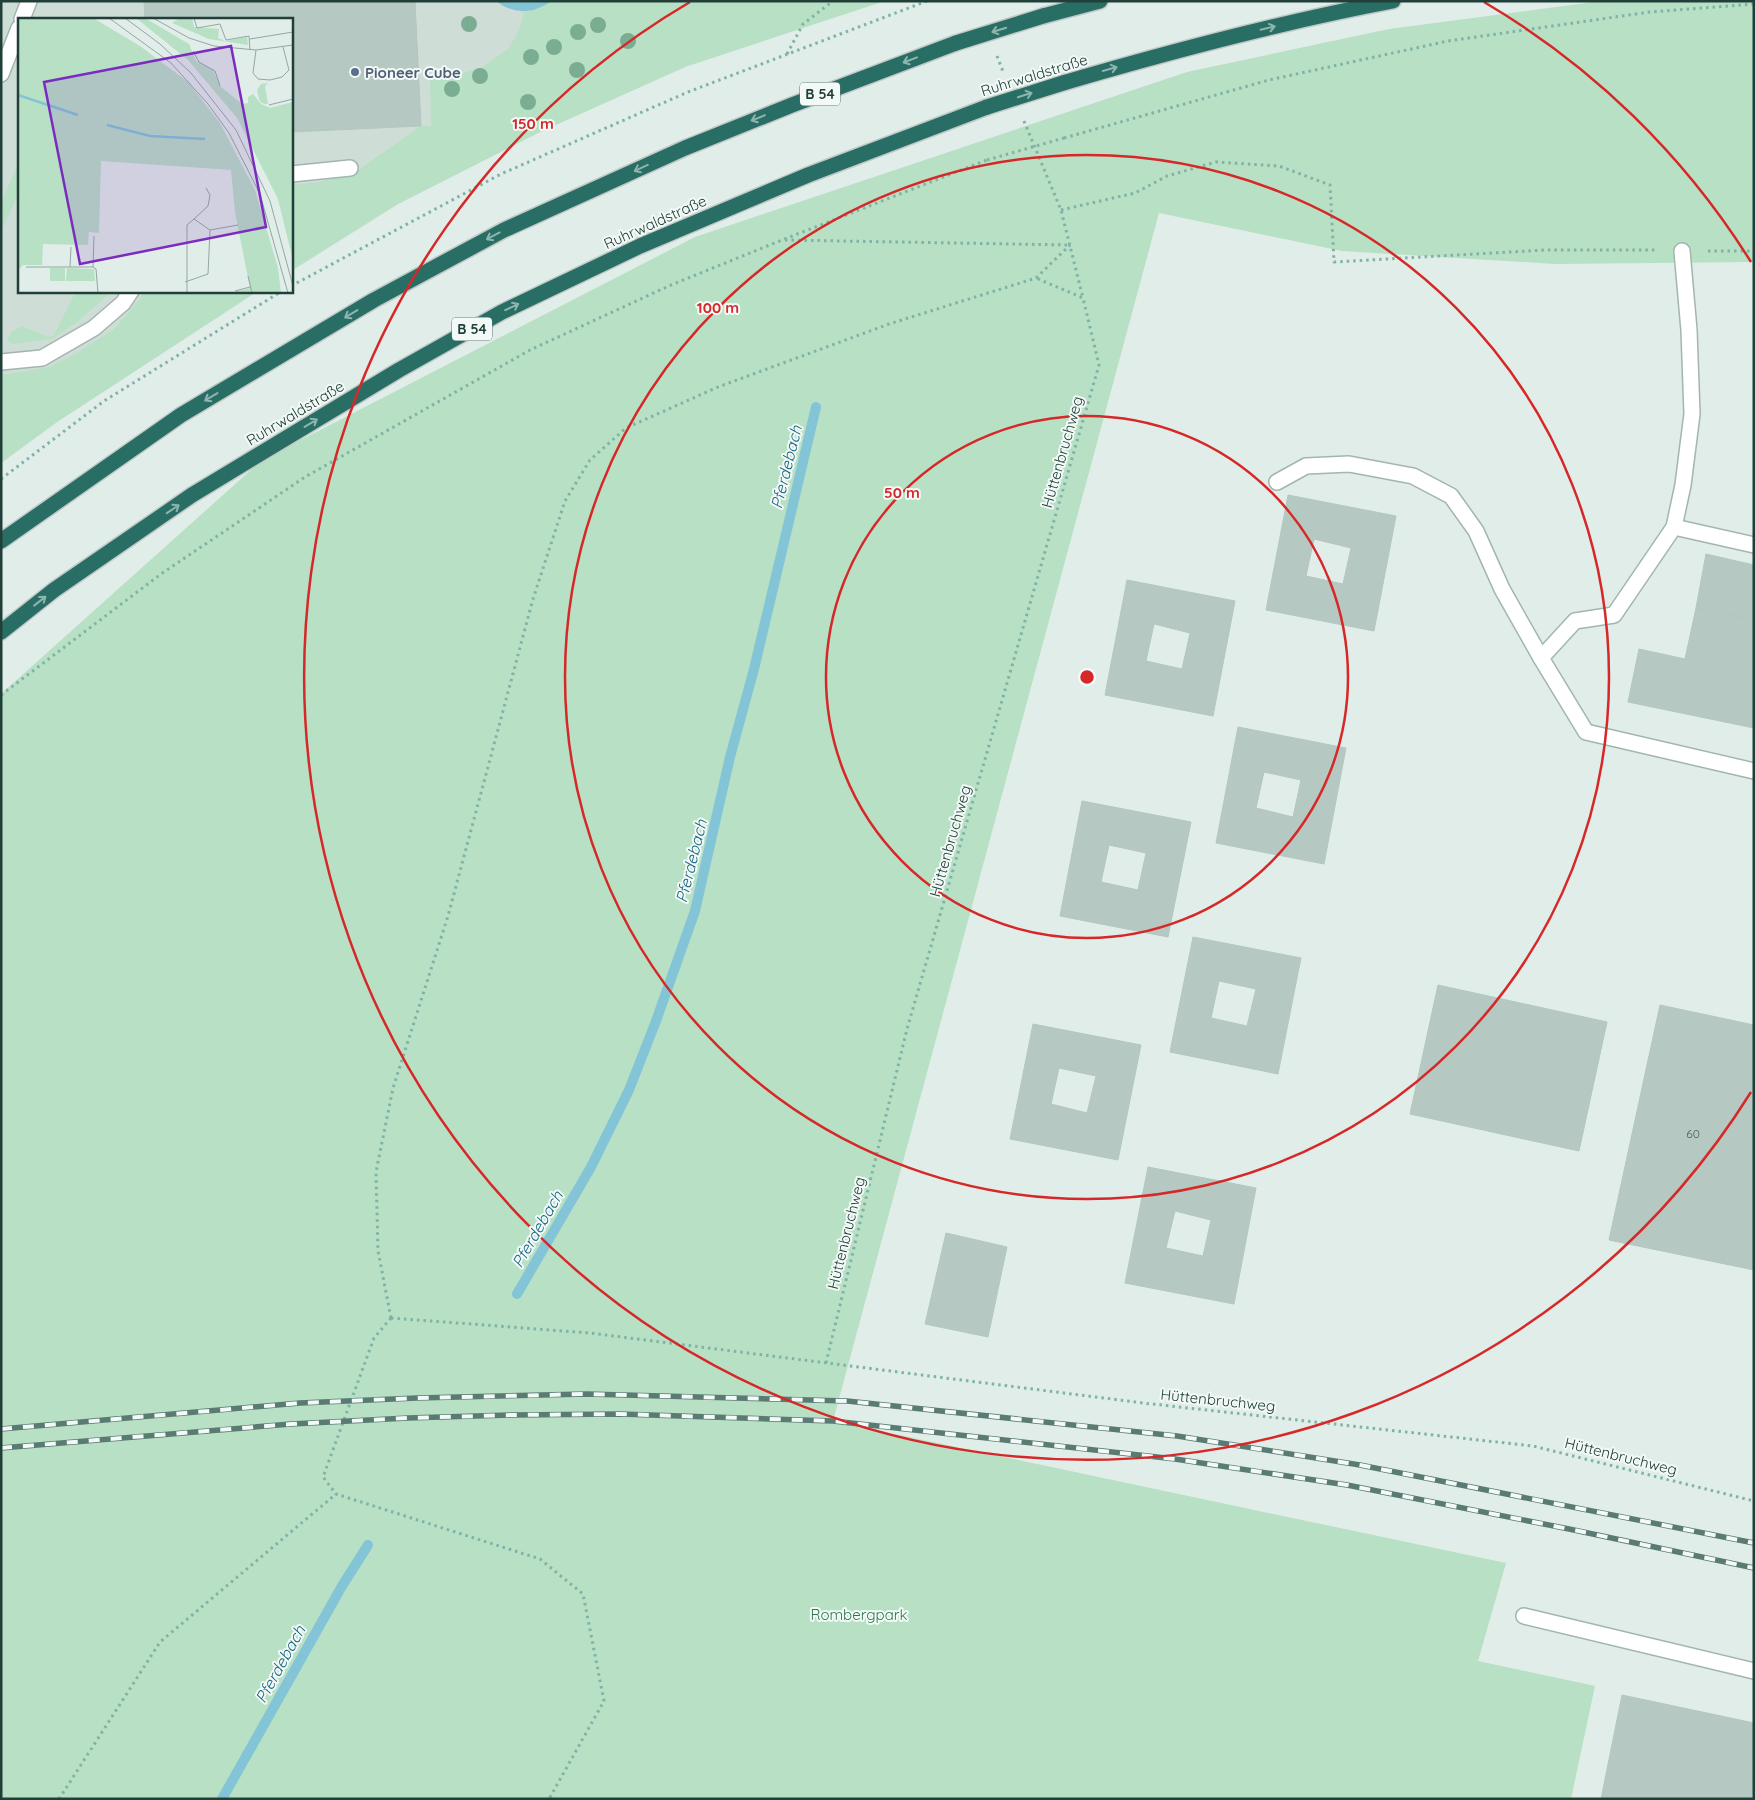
<svg xmlns="http://www.w3.org/2000/svg" width="1755" height="1800" font-family="Quicksand,sans-serif">
	<style>
		.built { fill: #cfddd7 }
		.green { fill: #b8e0c5 }
		.water { fill: #84c4d7 }
		.lines { fill: none; stroke-linecap: round; stroke-linejoin: round }
		.stream { stroke: #84c4d7; stroke-width: 10 }
		.building { fill: #b6c8c2; stroke: #b3c7c0; fill-rule: evenodd }
		.minor-casing { stroke: #a3b5b0; stroke-width: 18 }
		.highway-casing { stroke: #c1c9c8; stroke-width: 18 }
		.path { stroke: #7eb3a6; stroke-width: 3; stroke-dasharray: 2.5 4; stroke-linecap: butt }
		.minor { stroke: #fff; stroke-width: 15 }
		.highway { stroke: #296e65; stroke-width: 15 }
		.rail-casing { stroke: #5a7b74; stroke-width: 5.5 }
		.rail { stroke: #f2f9f6; stroke-width: 4; stroke-dasharray: 11; stroke-linecap: butt }
		.highway-bridge-casing { stroke: #c1c9c8; stroke-width: 18; stroke-linecap: butt }
		.path-bridge { stroke: #7eb3a6; stroke-width: 3; stroke-dasharray: 2.5 4; stroke-linecap: butt }
		.highway-bridge { stroke: #296e65; stroke-width: 15 }
		.tree { fill: #7aad92 }
		.oneway { stroke: #8eb4ae }
		.ring { fill: none; stroke: #d62828; stroke-width: 2.5 }
		.service-dot { fill: #5c6f8a; stroke: #f2f9f6; stroke-width: 2 }
		.labels { text-anchor: middle; dominant-baseline: central; stroke-width: 4; stroke-linejoin: round; paint-order: stroke }
		.number-label { font-size: 12px; fill: #46615b }
		.shield { fill: #f2f9f6; stroke: #5f7772; stroke-width: 1 }
		.shield-label { font-size: 14px; font-weight: bold; fill: #203f39 }
		.service-label { font-size: 15px; font-weight: bold; fill: #4e5e75; stroke: #f2f9f6; text-anchor: start }
		.street-label { font-size: 15px; fill: #203f39; stroke: #f2f9f6 }
		.park-label { font-size: 15px; fill: #26794c; stroke: #f2f9f6 }
		.water-label { font-size: 16px; font-style: italic; fill: #156680; stroke: #f2f9f6 }
		.inset-river { fill: none; stroke: #84c4d7; stroke-width: 2.5 }
		.inset-road { fill: none; stroke: #94a7a2; stroke-width: 1 }
		.view { fill: #7b2cbf; fill-opacity: 0.15; stroke: #7b2cbf; stroke-width: 2.5 }
		.inset-edge { fill: none; stroke: #203f39; stroke-width: 2.5 }
		.centre { fill: #d62828; stroke: #f2f9f6; stroke-width: 2.5 }
		.ring-label { font-size: 15px; text-anchor: middle; font-weight: bold; fill: #d62828; stroke: #f2f9f6; stroke-width: 4; stroke-linejoin: round; paint-order: stroke }
	</style>
	<rect width="100%" height="100%" fill="#e1ede8"/>
	<path class="built" d="M1,1H683L685,67L540,132L398,204L291,271V19H19V291H258L57,422L1,463Z"/>
	<g class="green">
		<path d="M552,1H885L685,67L540,132L398,204L291,271V185L319,182L354,173L421,126H431L430,76L457,75L483,67L509,48L519,30L524,12L541,8Z"/>
		<path d="M1601,1H1754V262L1555,264L1342,251L1159,213L833,1421L1506,1563L1478,1661L1595,1686L1571,1799H1V694L262,460L695,237L1187,72L1389,29Z"/>
		<path d="M19,162V192L1,231V203Z"/>
		<path d="M76,291H112L77,322L52,339L13,344L7,341L11,332L22,326L48,337L54,335Z"/>
		<path d="M144,291H258L57,422L1,463V375L49,367L77,353L114,329L139,300Z"/>
	</g>
	<path class="water" d="M496,1H552C533,14 514,15 496,1Z"/>
	<g class="lines">
		<g class="stream">
			<path d="M517,1294L591,1167L629,1090L656,1021L695,911L730,757L754,669L816,407"/>
			<path d="M222,1799L342,1586L368,1545"/>
		</g>
	</g>
	<g class="building">
		<path d="M144,1H415L421,126L291,132V19H145Z"/>
		<path d="M1288,495L1396,516L1374,631L1266,610ZM1314,539L1351,548L1343,584L1306,576Z"/>
		<path d="M1706,554L1754,565V620L1696,608Z"/>
		<path d="M1127,580L1235,601L1213,716L1105,695ZM1154,624L1190,633L1182,669L1146,661Z"/>
		<path d="M1696,608L1754,620V728L1628,702L1639,649L1685,659Z"/>
		<path d="M1238,727L1346,748L1324,864L1216,843ZM1264,772L1301,780L1293,817L1256,808Z"/>
		<path d="M1082,801L1191,822L1168,937L1060,916ZM1109,845L1146,853L1138,890L1101,882Z"/>
		<path d="M1193,937L1301,958L1278,1074L1170,1052ZM1219,981L1256,989L1247,1026L1211,1018Z"/>
		<path d="M1438,985L1607,1022L1579,1151L1410,1114Z"/>
		<path d="M1660,1005L1754,1025V1270L1609,1240Z"/>
		<path d="M1033,1024L1141,1045L1118,1160L1010,1139ZM1059,1068L1096,1076L1087,1113L1051,1104Z"/>
		<path d="M1148,1167L1256,1188L1234,1304L1125,1283ZM1175,1211L1211,1220L1203,1256L1166,1248Z"/>
		<path d="M946,1233L1007,1247L988,1337L925,1324Z"/>
		<path d="M1622,1695L1754,1723L1752,1799H1601Z"/>
	</g>
	<g class="lines">
		<g class="minor-casing">
			<g id="minor">
				<path d="M22,19L29,1"/>
				<path d="M1,74L19,28"/>
				<path d="M291,174L350,168"/>
				<path d="M1682,251L1689,330L1692,414L1683,485L1674,527L1754,545"/>
				<path d="M1,362L42,358L94,328L123,303L131,291"/>
				<path d="M1277,482L1306,466L1349,464L1413,476L1451,496L1476,531L1502,589L1541,658"/>
				<path d="M1674,527L1614,615L1575,621L1541,658L1586,732L1754,771"/>
				<path d="M1524,1616L1754,1671"/>
			</g>
		</g>
		<g class="highway-casing">
			<g id="highway">
				<path d="M1043,16L1100,1"/>
				<path d="M1063,83C1172,51 1282,22 1393,1"/>
				<path d="M1,541L181,415L374,300L504,230L685,148L792,105L956,43"/>
				<path d="M1,632L54,590L192,495L399,370L502,312L640,246L808,175L987,107"/>
			</g>
		</g>
		<g class="path">
			<path d="M787,54L803,24L833,1"/>
			<path d="M997,56L1004,74"/>
			<path d="M1024,121L1061,210L1083,298"/>
			<path d="M1064,138L1269,80L1448,41L1650,12L1754,4"/>
			<path d="M1061,210L1135,193L1167,176L1216,162L1279,166L1330,185L1334,262L1545,250H1657"/>
			<path d="M785,240L1069,245"/>
			<path d="M1708,251H1754"/>
			<path d="M291,286L501,174L688,92L927,1"/>
			<path d="M1,479L104,401L282,291"/>
			<path d="M1,695L161,574L305,477L530,350L671,285L782,240L987,160"/>
			<path d="M391,1318L378,1251L376,1172L393,1088L448,916L533,599L565,501L590,460L626,428L718,387L889,324L1036,278L1070,245"/>
			<path d="M391,1318L590,1333L1143,1403L1533,1446L1754,1501"/>
			<path d="M391,1318L374,1338L323,1477L336,1494L540,1559L583,1594L604,1701L549,1799"/>
			<path d="M826,1363L907,1029L1099,365L1083,298L1036,278"/>
			<path d="M59,1799L160,1642L336,1494"/>
		</g>
		<use href="#minor" class="minor"/>
		<use href="#highway" class="highway"/>
		<g class="rail-casing">
			<g id="rail">
				<path d="M1,1429L300,1403L417,1398L587,1394L847,1401L1177,1436L1360,1465L1754,1543"/>
				<path d="M1,1448L291,1424L408,1418L512,1415L620,1414L833,1421L1175,1459L1347,1485L1569,1529L1754,1568"/>
			</g>
		</g>
		<use href="#rail" class="rail"/>
		<g class="highway-bridge-casing">
			<g id="highway-bridge">
				<path d="M956,43L1043,16"/>
				<path d="M987,107L1063,83"/>
			</g>
		</g>
		<path class="path-bridge" d="M987,160L1064,138"/>
		<use href="#highway-bridge" class="highway-bridge"/>
	</g>
	<g class="tree">
		<circle cx="469" cy="24" r="8"/>
		<circle cx="598" cy="25" r="8"/>
		<circle cx="578" cy="32" r="8"/>
		<circle cx="628" cy="41" r="8"/>
		<circle cx="554" cy="47" r="8"/>
		<circle cx="531" cy="57" r="8"/>
		<circle cx="577" cy="70" r="8"/>
		<circle cx="480" cy="76" r="8"/>
		<circle cx="452" cy="89" r="8"/>
		<circle cx="528" cy="102" r="8"/>
	</g>
	<defs><path id="oneway-shaft" d="M-6 0H5M1.5-3L5.5 0L1.5 3" fill="none" stroke-width="1.6" stroke-linecap="round" stroke-linejoin="round" transform="scale(1.25)"/></defs>
	<g class="oneway">
		<use href="#oneway-shaft" transform="translate(1268 28) rotate(-13)"/>
		<use href="#oneway-shaft" transform="translate(999 30) rotate(163)"/>
		<use href="#oneway-shaft" transform="translate(910 60) rotate(159)"/>
		<use href="#oneway-shaft" transform="translate(1110 69) rotate(-16)"/>
		<use href="#oneway-shaft" transform="translate(1025 95) rotate(-18)"/>
		<use href="#oneway-shaft" transform="translate(758 118) rotate(158)"/>
		<use href="#oneway-shaft" transform="translate(641 168) rotate(155)"/>
		<use href="#oneway-shaft" transform="translate(493 236) rotate(152)"/>
		<use href="#oneway-shaft" transform="translate(512 307) rotate(-25)"/>
		<use href="#oneway-shaft" transform="translate(351 314) rotate(149)"/>
		<use href="#oneway-shaft" transform="translate(211 397) rotate(149)"/>
		<use href="#oneway-shaft" transform="translate(311 423) rotate(-31)"/>
		<use href="#oneway-shaft" transform="translate(173 509) rotate(-34)"/>
		<use href="#oneway-shaft" transform="translate(40 601) rotate(-38)"/>
	</g>
	<g class="ring">
		<circle cx="1087" cy="677" r="261"/>
		<circle cx="1087" cy="677" r="522"/>
		<path d="M1751 1092A783 783 0 1 1 690 2M1484 2A783 783 0 0 1 1751 262"/>
	</g>
	<circle class="service-dot" cx="355" cy="72" r="5"/>
	<g class="labels">
		<g class="number-label">
			<text x="1693" y="1133">60</text>
		</g>
		<g class="shield">
			<rect x="800" y="82.5" width="40" height="23" rx="4"/>
			<rect x="452" y="317.5" width="40" height="23" rx="4"/>
		</g>
		<g class="shield-label">
			<text x="820" y="94">B 54</text>
			<text x="472" y="329">B 54</text>
		</g>
		<g class="service-label">
			<text x="365" y="72">Pioneer Cube</text>
		</g>
		<g class="street-label">
			<text transform="translate(1034 75) rotate(-17)">Ruhrwaldstraße</text>
			<text transform="translate(655 222) rotate(-24)">Ruhrwaldstraße</text>
			<text transform="translate(295 413) rotate(-31)">Ruhrwaldstraße</text>
			<text transform="translate(1062 452) rotate(-74)">Hüttenbruchweg</text>
			<text transform="translate(950 841) rotate(-74)">Hüttenbruchweg</text>
			<text transform="translate(846 1233) rotate(-76)">Hüttenbruchweg</text>
			<text transform="translate(1218 1400) rotate(6)">Hüttenbruchweg</text>
			<text transform="translate(1621 1456) rotate(14)">Hüttenbruchweg</text>
		</g>
		<g class="park-label">
			<text x="859" y="1614">Rombergpark</text>
		</g>
		<g class="water-label">
			<text transform="translate(786 467) rotate(-76)">Pferdebach</text>
			<text transform="translate(691 861) rotate(-76)">Pferdebach</text>
			<text transform="translate(537 1229) rotate(-60)">Pferdebach</text>
			<text transform="translate(280 1664) rotate(-61)">Pferdebach</text>
		</g>
	</g>
	<g transform="translate(18 18)">
		<rect width="275" height="275" fill="#e1ede8"/>
		<path d="M0,0H75L122,28L170,64L202,105L237,172L260,250L263,275H212L232,270L217,194L213,152L83,143L81,215L71,214L70,227L25,226L24,247H5L0,252ZM118,0H127L171,26L178,43L195,52L202,68L224,86L230,85V79L235,76L243,86L252,90L275,84V242L260,181L219,100L170,42ZM174,0L176,9L201,11L200,20L207,23L229,19L230,27L191,21L154,5L160,1ZM250,65L247,68L250,86H247L242,84L239,72L243,66ZM32,250H47V263H32ZM49,250L76,251L77,263H48Z" fill="#b8e0c5"/>
		<path class="inset-river" d="M0,77L60,97M89,107L132,118L187,121"/>
		<path class="inset-road" d="M91,0L153,45L190,86L211,115L242,176L270,275M107,0L142,26L173,55L218,112L252,183L275,268M135,0L171,20L196,28L238,32L275,27M176,0L179,10L202,6L208,22L231,18L232,32M232,21L275,14M238,32L235,55L240,61L252,62L264,59L271,52L265,29M175,33L181,44L197,53L202,68M251,87L275,81M176,201L190,188L192,177L188,170M8,249H75L78,251L80,275M52,249L53,229M75,249L76,218M230,258L234,275M167,264L190,256L192,212L220,207M217,273L232,269M169,275V207L176,201L192,212"/>
		<path class="view" d="M213,28L248,209L62,246L26,64Z"/>
		<rect width="275" height="275" class="inset-edge"/>
	</g>
	<circle cx="1087" cy="677" r="8" class="centre"/>
	<g class="ring-label">
		<text x="533" y="129">150 m</text>
		<text x="718" y="313">100 m</text>
		<text x="902" y="498">50 m</text>
	</g>
	<rect width="1755" height="1800" fill="none" stroke="#203f39" stroke-width="5"/>
</svg>
